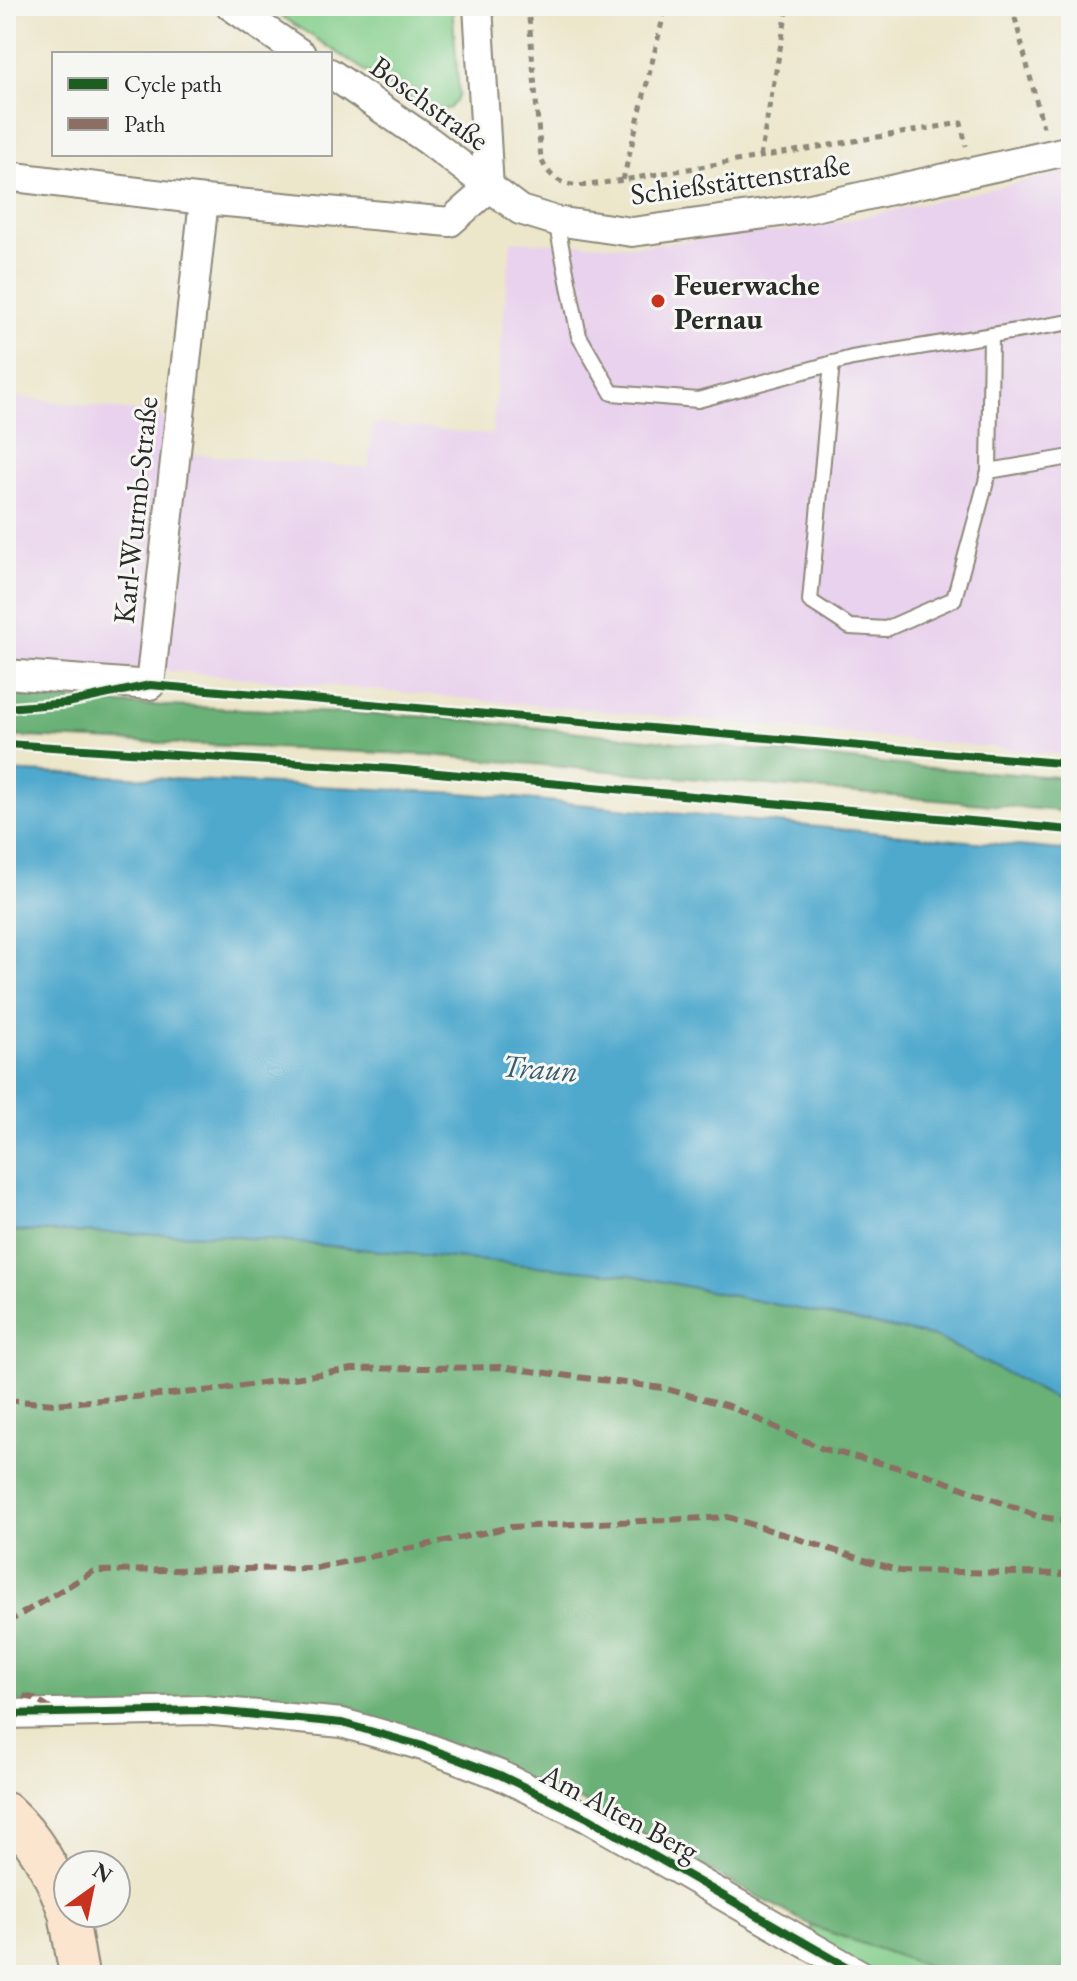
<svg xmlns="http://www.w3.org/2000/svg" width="1077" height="1981" font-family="'EB Garamond',serif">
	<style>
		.built { fill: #e9d2ed }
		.green { fill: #84ce8b; stroke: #587c5b; stroke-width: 2 }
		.forest { fill: #6bb177; stroke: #4b6e51; stroke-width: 2 }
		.water { fill: #4fa9cd; stroke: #3d6a7c; stroke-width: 2 }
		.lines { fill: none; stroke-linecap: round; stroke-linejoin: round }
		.lane-casing { stroke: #8c887a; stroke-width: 18 }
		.street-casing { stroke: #8c887a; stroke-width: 32 }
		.secondary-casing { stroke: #8c887a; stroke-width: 42 }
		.path { stroke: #8c887a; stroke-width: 5; stroke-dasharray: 6 6; stroke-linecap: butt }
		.lane { stroke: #fff; stroke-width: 14 }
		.street { stroke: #fff; stroke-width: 28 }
		.secondary { stroke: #fce5cf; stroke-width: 38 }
		.quiet { stroke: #8d6e63; stroke-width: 6; stroke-dasharray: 12 6; stroke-linecap: butt }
		.cycleway-casing { stroke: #f6f6f2; stroke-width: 13 }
		.cycleway { stroke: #1b5e20; stroke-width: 8 }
		.poi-dot { fill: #c8321e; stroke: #f6f6f2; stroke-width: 3 }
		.labels { text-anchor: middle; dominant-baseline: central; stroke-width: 6; stroke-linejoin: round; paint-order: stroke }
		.street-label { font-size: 30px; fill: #2b2b2b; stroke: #f6f6f2 }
		.poi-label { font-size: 30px; font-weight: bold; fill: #2b2b2b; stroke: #f6f6f2; text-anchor: start }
		.water-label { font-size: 32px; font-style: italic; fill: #395d6c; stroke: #f6f6f2 }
	</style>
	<rect width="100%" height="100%" fill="#f6f6f2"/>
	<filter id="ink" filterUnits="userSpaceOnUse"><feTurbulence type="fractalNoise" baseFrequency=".0125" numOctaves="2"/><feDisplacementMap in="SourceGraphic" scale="16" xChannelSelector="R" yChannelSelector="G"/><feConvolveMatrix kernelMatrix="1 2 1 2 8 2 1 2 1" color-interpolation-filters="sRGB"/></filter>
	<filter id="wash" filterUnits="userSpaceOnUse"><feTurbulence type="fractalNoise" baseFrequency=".006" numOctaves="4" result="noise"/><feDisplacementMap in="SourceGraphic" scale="32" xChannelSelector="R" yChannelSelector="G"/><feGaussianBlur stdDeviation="1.8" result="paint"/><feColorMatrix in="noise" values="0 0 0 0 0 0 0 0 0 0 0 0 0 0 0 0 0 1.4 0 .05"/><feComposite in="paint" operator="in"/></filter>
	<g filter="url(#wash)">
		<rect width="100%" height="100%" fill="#ece6ca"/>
		<path class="built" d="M1071,171V755L172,671L6,659V396L160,414L190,454L368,468L373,423L492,435L511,241L637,246L817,227Z"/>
		<g class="green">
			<path d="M266,6H452L459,95L450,108L430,113Z"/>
			<path d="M812,1926L953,1975H831L801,1957Z"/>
		</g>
		<g class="forest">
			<path d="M6,694L122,704L434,717L918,767L1071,778V812L430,755L6,736Z"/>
			<path d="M6,1231L217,1235L631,1275L936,1337L1071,1407V1975H953L812,1926L578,1799L385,1723L6,1705Z"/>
		</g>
		<path class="water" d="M6,771L461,793L1071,851V1407L936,1337L631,1275L217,1235L6,1231Z"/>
	</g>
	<g filter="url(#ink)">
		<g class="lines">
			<g class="lane-casing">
				<g id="lane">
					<path d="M556,221L579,336L612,393L698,400L852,358L1071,322"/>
					<path d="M832,363L810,601L850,627L886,629L954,599L989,471L991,336"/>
					<path d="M989,471L1071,457"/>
				</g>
			</g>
			<g class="street-casing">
				<g id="street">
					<path d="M231,6L301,54"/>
					<path d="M478,6L489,188"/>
					<path d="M330,73L429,141L520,210L556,221L632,232L810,208L1071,150"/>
					<path d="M6,176L204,200L450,222L489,188"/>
					<path d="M6,674L150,685L204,200"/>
					<path d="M6,1714L203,1710L342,1723L423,1746L500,1775L588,1818L861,1975"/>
				</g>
			</g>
			<g class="secondary-casing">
				<g id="secondary">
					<path d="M6,1812C36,1839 55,1875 68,1913"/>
					<path d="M68,1913L79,1975"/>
				</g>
			</g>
			<g class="path">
				<path d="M528,6L541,159C558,197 589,184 623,180L961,123L966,146"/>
				<path d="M1012,6L1043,127"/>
				<path d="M760,157L788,6"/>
				<path d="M623,180L666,6"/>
			</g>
			<use href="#lane" class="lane"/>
			<use href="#street" class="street"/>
			<use href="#secondary" class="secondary"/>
			<g class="quiet">
				<path d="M6,1400L55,1404L216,1390L352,1369L500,1367L663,1388L729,1406L823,1449L925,1474L1037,1516L1071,1522"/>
				<path d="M6,1623L94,1571L316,1568L511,1527L728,1517L900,1571L1071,1574"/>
				<path d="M6,1693L33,1698L52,1710"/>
			</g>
			<g class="cycleway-casing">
				<g id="cycleway">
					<path d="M6,708L67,703L150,685L1071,764"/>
					<path d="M6,744L393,769L1071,830"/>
					<path d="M6,1714L203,1710L342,1723L423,1746L500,1775L588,1818L861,1975"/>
				</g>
			</g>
			<use href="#cycleway" class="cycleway"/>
		</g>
	</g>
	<circle class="poi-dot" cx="658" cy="301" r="8"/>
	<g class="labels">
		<g class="street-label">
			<text transform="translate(430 103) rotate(36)">Boschstraße</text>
			<text transform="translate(740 179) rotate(-8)">Schießstättenstraße</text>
			<text transform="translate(135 510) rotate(-84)">Karl-Wurmb-Straße</text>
			<text transform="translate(620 1812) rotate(28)">Am Alten Berg</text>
		</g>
		<g class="poi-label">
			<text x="674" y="284">Feuerwache<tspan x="674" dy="34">Pernau</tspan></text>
		</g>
		<g class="water-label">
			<text transform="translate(540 1068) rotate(4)">Traun</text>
		</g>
	</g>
	<rect width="1077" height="1981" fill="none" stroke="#f6f6f2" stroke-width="32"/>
	<rect x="52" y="52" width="280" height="104" fill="#f6f6f2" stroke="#a5a5a2" stroke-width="2"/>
	<rect x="68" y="78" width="40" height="12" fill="#1b5e20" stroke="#a5a5a2" stroke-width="2"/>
	<text x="124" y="92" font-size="24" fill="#2b2b2b">Cycle path</text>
	<rect x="68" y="118" width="40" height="12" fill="#8d6e63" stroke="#a5a5a2" stroke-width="2"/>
	<text x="124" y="132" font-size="24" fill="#2b2b2b">Path</text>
	<g transform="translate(92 1889) rotate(33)"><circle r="38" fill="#f6f6f2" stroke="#a5a5a2" stroke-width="2"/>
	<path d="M0-6L14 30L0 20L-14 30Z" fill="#c8321e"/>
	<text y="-12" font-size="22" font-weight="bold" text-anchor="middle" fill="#2b2b2b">N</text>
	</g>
</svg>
